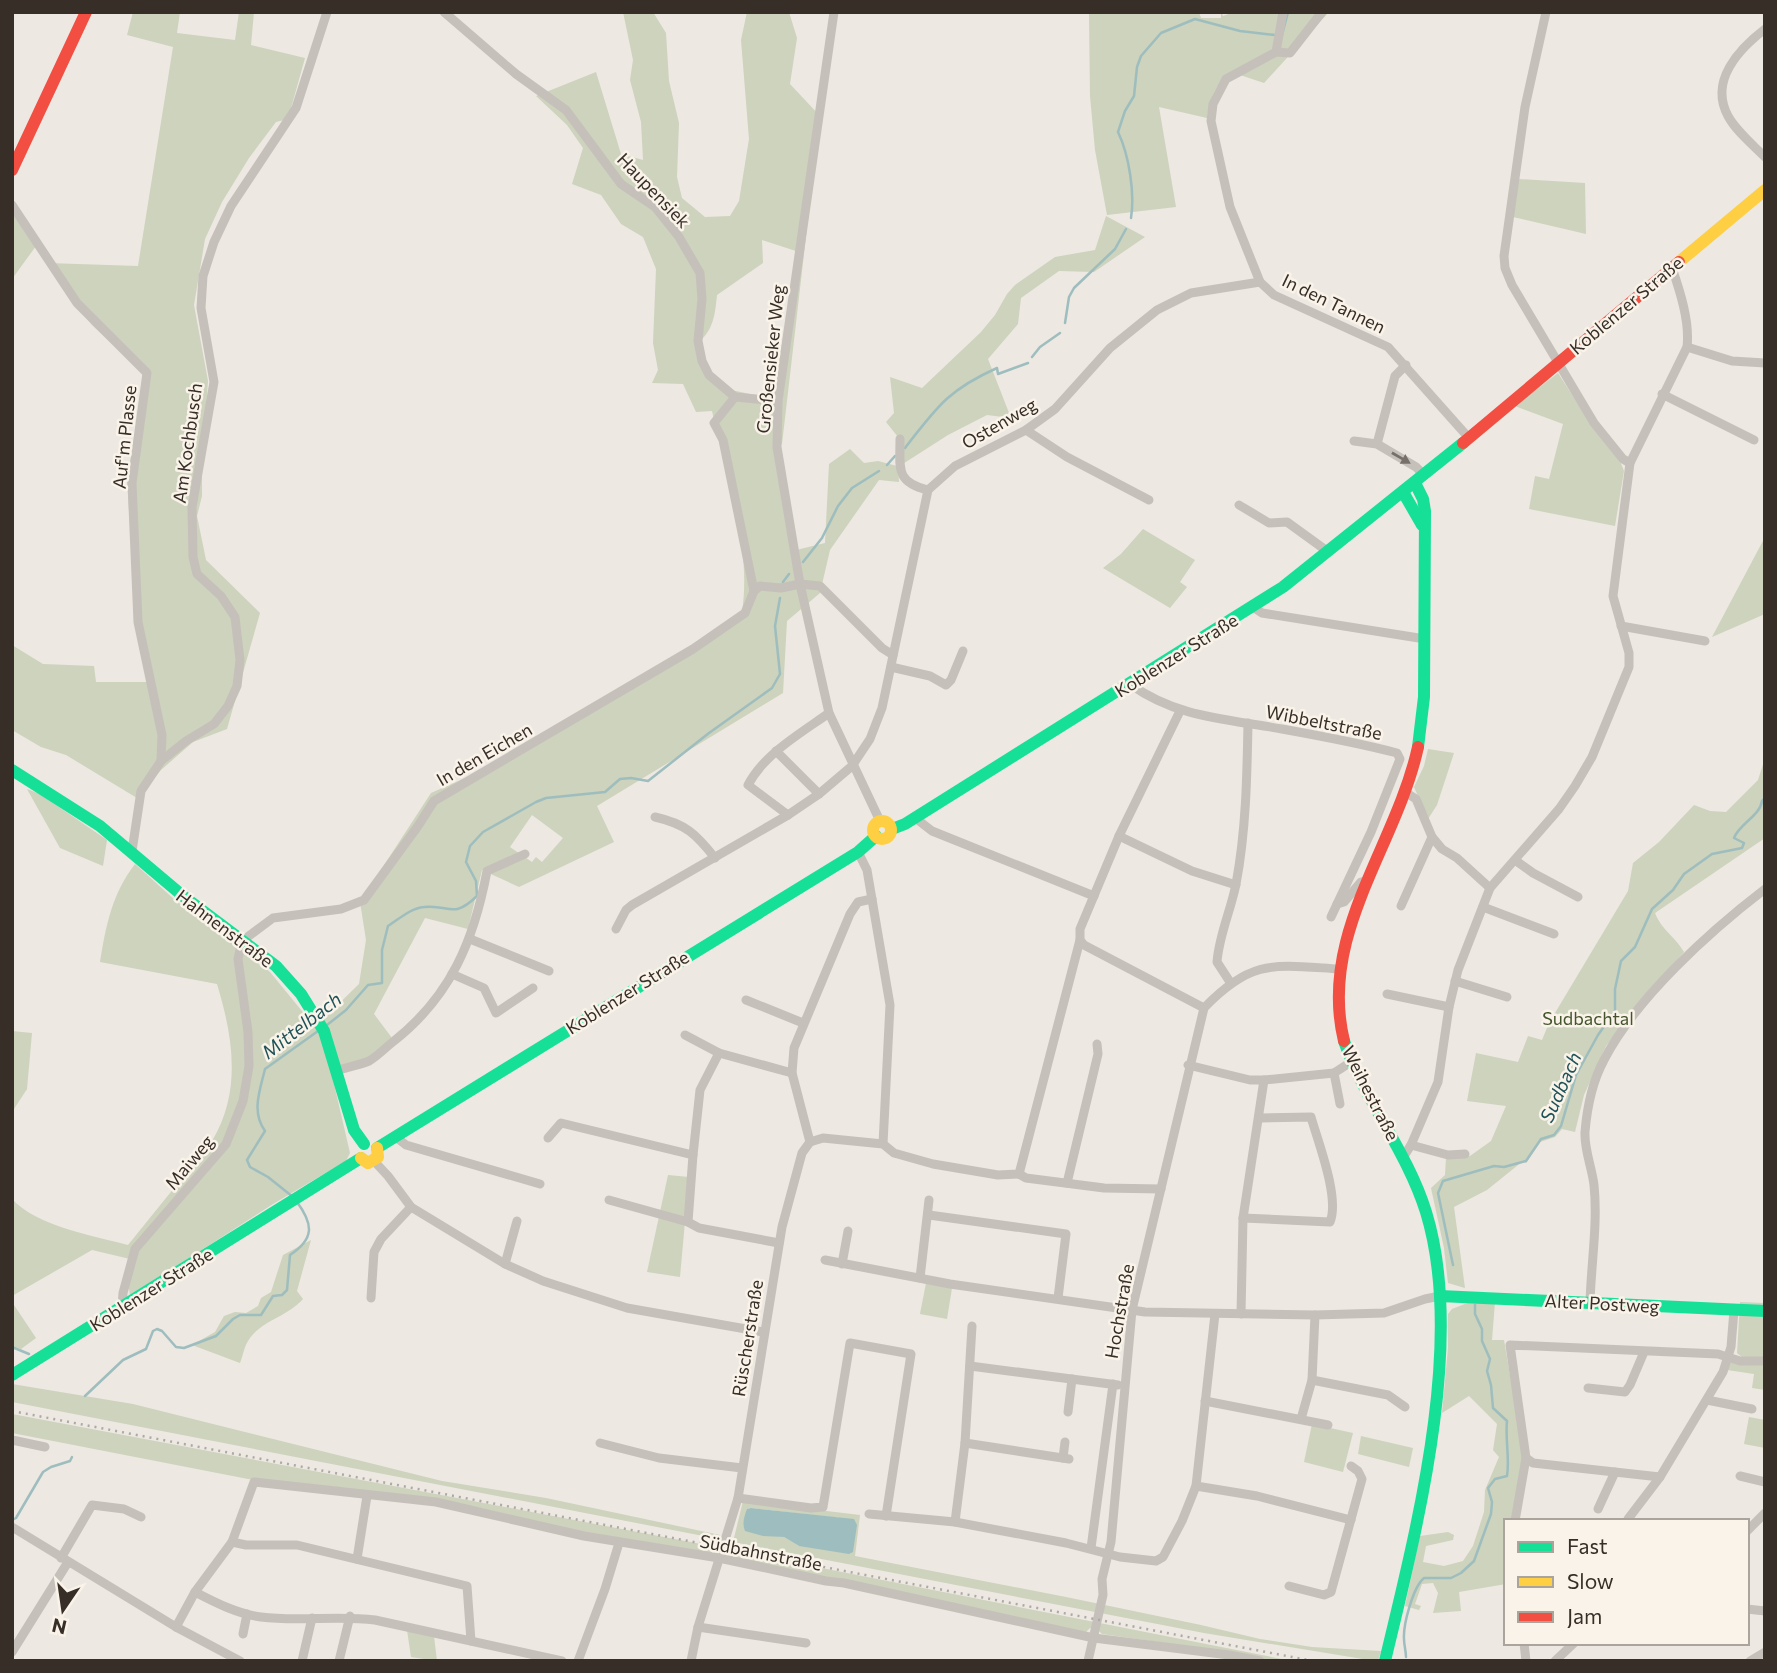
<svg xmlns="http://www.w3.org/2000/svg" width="1777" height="1673" font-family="Commissioner,sans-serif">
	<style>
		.green { fill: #cdd3bc; fill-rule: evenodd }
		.water { fill: #9ebdbe }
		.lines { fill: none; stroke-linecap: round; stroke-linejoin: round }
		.stream { stroke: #9ebdbe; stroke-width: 2.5 }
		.street { stroke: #c6c0bb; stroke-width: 9 }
		.fast { stroke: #16e098; stroke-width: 12 }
		.slow { stroke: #ffcf43; stroke-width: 12 }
		.jam { stroke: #f24e42; stroke-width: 12 }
		.rail { stroke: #aea9a4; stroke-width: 2.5; stroke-dasharray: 2 5; stroke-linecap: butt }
		.oneway { fill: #77706a }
		.labels { text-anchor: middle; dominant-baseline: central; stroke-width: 5; stroke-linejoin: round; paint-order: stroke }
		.street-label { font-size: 18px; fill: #372e28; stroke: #f9f3e9 }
		.park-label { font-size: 18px; fill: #44552d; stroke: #f9f3e9 }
		.water-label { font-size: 19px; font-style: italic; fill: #1f5258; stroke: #f9f3e9 }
	</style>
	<rect width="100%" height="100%" fill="#ede8e2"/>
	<g class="green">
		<path d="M133,12H180L177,33L235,40L239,12H254L251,45L305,58L288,119L276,122L249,158L222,202L205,239L194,305L208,381L202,468V496L197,516L206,560L260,613L227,729L193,742L161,770L137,798L66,755L41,747L12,730V645L43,664L94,666L96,682H149L136,622L127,479L145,375L92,325L72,300L47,263L138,266L173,47L127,35Z"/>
		<path d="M623,12H653L666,33L669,81L679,123L677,177L682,198L705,217L730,216L739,201L749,139L741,40L747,12H789L797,38L790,84L820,116L782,444L777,447L799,252L762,240L763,263L717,295C715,314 714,329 699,342L708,369L731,390L755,395L777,394L775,448L792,551L825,543L829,464L850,449L864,463L878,461L897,466L898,437L886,422L894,413L890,377L922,388L981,332L995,315L1007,294L1015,285L1055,257L1095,250L1106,216L1145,237L1094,272L1059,271L1021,298L1018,324L988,359L1011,418L987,415L948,435L898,467L899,482L879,480L830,550L820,593L787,621L783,693L597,806L614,842L519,887L482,870L468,929L425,918L374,1014L395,1042L370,1060L331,1071L350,1153L346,1161L273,1204L130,1296L127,1274L130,1259L92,1250L12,1296V1199C36,1226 94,1236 128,1245L212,1141C242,1091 233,1037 217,984L100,962C106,925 112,894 135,864L175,900L270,972L315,1027L359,984L366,940L360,902L431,793L481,771L695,645L742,612C752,546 726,476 712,411L696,412L683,384L652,383L658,370L653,343L656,269L643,237L621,224L601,195L572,184L583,148L567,125L536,96L596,72L621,154L643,160L641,122L630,80L633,60ZM532,815L563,838L542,862L536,857L532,862L510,847Z"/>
		<path d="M1093,12H1199L1201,18H1221V12L1223,16L1234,12H1329L1264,83L1234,73C1215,81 1210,99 1207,118L1159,107L1176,207L1107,215L1095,150L1090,96L1089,14Z"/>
		<path d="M1518,179L1585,183L1586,234L1513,217Z"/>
		<path d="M12,213L36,246L12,279Z"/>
		<path d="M1558,373L1591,424L1620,461L1624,471L1615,526L1529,509L1535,476L1549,479L1563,424L1515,406Z"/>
		<path d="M1143,529L1195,560L1180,582L1187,587L1170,608L1103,568L1121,554Z"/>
		<path d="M1765,537V614L1712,637Z"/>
		<path d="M1428,749L1454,753L1437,805L1428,819L1414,787L1424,766Z"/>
		<path d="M1765,758V838L1655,913C1663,932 1674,935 1684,952L1606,1046L1584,1095L1575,1132L1562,1129L1555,1137L1540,1142L1526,1163L1523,1161L1487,1190L1454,1207L1465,1288L1448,1283L1444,1248L1431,1188L1445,1175L1446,1158L1470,1156L1491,1141L1506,1106L1467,1101L1476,1053L1518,1062L1528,1036L1542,1040L1549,1023L1628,891L1633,863L1659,842L1694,805L1710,811L1726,812L1758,780Z"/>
		<path d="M27,789L40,794L107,840L103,866L60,848Z"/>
		<path d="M12,1031L32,1033L27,1089L12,1112Z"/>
		<path d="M668,1175L689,1177L680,1277L647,1272Z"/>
		<path d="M311,1240L297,1291L303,1299C286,1318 261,1320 248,1341C244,1347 243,1356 240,1363L192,1345L215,1332L224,1316L235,1312L246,1313L258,1306L261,1298L271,1292L283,1255Z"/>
		<path d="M926,1283L952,1288L947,1319L920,1314Z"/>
		<path d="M12,1302L36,1338L21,1349L12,1346Z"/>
		<path d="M1470,1302H1495L1492,1340H1504L1524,1457L1513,1521H1506V1584L1459,1592L1461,1611L1433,1613L1438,1593L1433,1583L1422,1584L1415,1604L1421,1606L1419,1610L1405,1606L1420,1536L1448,1532L1454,1535L1453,1540L1426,1546L1423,1562L1444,1566L1463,1561L1473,1546L1484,1512L1485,1490L1499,1457L1493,1450L1497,1424L1469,1396L1442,1413L1448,1348V1314L1452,1309Z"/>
		<path d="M1740,1302L1765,1303V1357L1743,1358L1737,1353Z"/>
		<path d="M1730,1363L1765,1364V1390L1752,1388L1754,1374L1727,1370Z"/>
		<path d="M12,1384L133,1404L442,1481L546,1498L720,1535L719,1539L12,1402Z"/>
		<path d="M12,1414L717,1547L714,1556L585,1533L476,1507L248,1479L12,1433Z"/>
		<path d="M1749,1417L1765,1420V1448L1744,1444Z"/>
		<path d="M1312,1424L1353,1433L1343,1472L1304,1462Z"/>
		<path d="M1361,1436L1413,1448L1409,1467L1358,1454Z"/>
		<path d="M743,1501L860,1515L855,1556L1066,1597L1201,1625L1260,1639L1312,1647L1381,1651L1378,1661H1375L1204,1633L733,1542ZM751,1508L830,1517H839L799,1546L784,1537L770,1535L747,1509Z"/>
		<path d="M731,1550L1292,1661H1266L1229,1652L1102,1634L1098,1630L1090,1628L1086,1632L729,1557Z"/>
		<path d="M407,1630L434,1636L437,1661L411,1657Z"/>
	</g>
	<path class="water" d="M751,1508L854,1519L857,1525L853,1552L849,1554L799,1546L784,1537L763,1536L745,1531C742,1524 744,1517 747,1509Z"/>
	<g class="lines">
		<g class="stream">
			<path d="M1282,35L1288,12"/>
			<path d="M1131,218C1135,193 1129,155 1118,132L1125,111L1134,96L1137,67L1141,56L1161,33L1195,19L1240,31L1275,35"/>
			<path d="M1065,323L1069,297L1074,288L1115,249L1126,229"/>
			<path d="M1032,357L1040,347L1060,333"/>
			<path d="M905,448C937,407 948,390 997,368L998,374L1028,363"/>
			<path d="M887,465L895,456"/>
			<path d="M803,562L822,538L838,506L852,488L879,471"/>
			<path d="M783,582L789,574"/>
			<path d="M327,1025L346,1010L368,985L382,983V950L388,926C399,919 411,908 424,907C450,904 452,920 477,896L476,881L466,862L470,846L483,832L536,802L546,798L605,792L620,779L631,778L648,781L709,733L772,688L780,674L775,626L780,598"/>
			<path d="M293,1197L268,1177L250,1167L247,1160L265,1131C251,1112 260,1090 265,1069L318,1031"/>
			<path d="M1453,1265L1438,1193L1443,1181L1494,1166L1504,1167L1526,1161L1541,1139L1554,1135L1561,1126L1576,1075L1598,1035L1615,1011V989L1621,961L1635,947L1652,909L1673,890L1684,874L1712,854L1742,848L1744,843L1734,838C1739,824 1760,816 1762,801L1765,798"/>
			<path d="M12,1347L29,1354"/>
			<path d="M85,1396L123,1360L146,1349L153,1331L157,1329L162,1331L176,1347L184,1348L216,1336L233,1319L240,1315H261L273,1296L282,1295L287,1290L290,1255C314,1239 314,1225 297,1202"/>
			<path d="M12,1520L16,1518L43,1472L51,1467L70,1461L72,1457"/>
			<path d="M1406,1657C1406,1651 1404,1645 1404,1639C1403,1625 1413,1587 1424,1578H1451L1461,1573L1474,1561L1491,1514L1492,1502L1488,1488L1495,1479L1507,1476C1510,1459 1505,1440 1507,1421L1493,1408L1491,1385L1487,1371L1490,1359L1482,1341V1329L1475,1314V1305"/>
		</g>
		<g class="street">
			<path d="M444,12L516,74L566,110L621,184L655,207L679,237L700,273L702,299L698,341L702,361L709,375L735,397L778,401"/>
			<path d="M834,12L778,401L777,447L800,584L829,713L880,821"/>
			<path d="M1283,12L1276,52L1226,79L1213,104L1211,121L1230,207L1260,282L1274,295L1388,347L1468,437"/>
			<path d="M1546,12L1525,107L1504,256L1505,268L1512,285L1594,423L1623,459L1630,463"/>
			<path d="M1765,29C1739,49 1709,81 1728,116C1736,131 1753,145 1765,157"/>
			<path d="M1276,52L1290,53L1322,12"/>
			<path d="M12,205L77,303L147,373L132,483L138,622L162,735L161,761"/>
			<path d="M1687,347L1732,361L1765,363"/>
			<path d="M1662,394L1754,440"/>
			<path d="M735,397L714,423L723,440L754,591"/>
			<path d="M1026,430L1067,457L1149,500"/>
			<path d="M900,439C900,468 895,482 928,490"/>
			<path d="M1354,441L1377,444L1416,467L1424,475"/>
			<path d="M1377,444L1395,376L1406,365"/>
			<path d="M1239,505L1269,523L1287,522L1327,551"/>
			<path d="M1253,607L1262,613L1425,639"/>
			<path d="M1621,626L1705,641"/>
			<path d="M891,667L930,676L946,685L951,680L963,651"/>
			<path d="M1130,684C1177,718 1227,719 1282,729C1321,736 1359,743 1397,753L1400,759L1371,832L1331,917"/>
			<path d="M1180,711L1119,836L1080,929V940L1084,945L1204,1008"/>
			<path d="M776,751L819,794"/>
			<path d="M1405,792L1416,799L1432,837L1442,849L1457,858L1490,888"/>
			<path d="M788,815L748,785C764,754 801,733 829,713"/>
			<path d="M655,817C686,824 696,834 715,858"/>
			<path d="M914,817L932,831L1094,896"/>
			<path d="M1119,836L1192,871L1236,885"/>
			<path d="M132,851L141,791L161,761L186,741L214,724L228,706L237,686L240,660L235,617L221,596L197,574L193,557L192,507L214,382L201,308L203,276L214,242L231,206L296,108L327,12"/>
			<path d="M858,852L867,870L890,1005L883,1144"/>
			<path d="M1515,860L1533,873L1578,897"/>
			<path d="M1337,904L1344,902L1361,882L1369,880"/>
			<path d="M1401,906L1432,837"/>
			<path d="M1483,907L1554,934"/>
			<path d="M616,929L626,910L632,905L788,815L819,794L852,766L870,739L882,708L928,490L955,466L1026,430L1055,409L1110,348L1157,310L1191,293L1260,282"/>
			<path d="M470,939L549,971"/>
			<path d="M452,974L484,988L496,1013L533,988"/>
			<path d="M1455,981L1507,997"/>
			<path d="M1230,982L1217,962C1219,935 1231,910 1236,884C1246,831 1247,777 1248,723"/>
			<path d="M1387,994L1449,1007"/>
			<path d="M746,1000L803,1023"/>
			<path d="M685,1035L719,1053L792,1073"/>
			<path d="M719,1053L700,1090L693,1155L688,1222L699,1228L779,1243"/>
			<path d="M1188,1065L1250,1080H1264L1334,1073L1351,1062"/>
			<path d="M338,1070C348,1067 359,1065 369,1061C378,1056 386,1047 394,1041C451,996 474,940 487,871L525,854"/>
			<path d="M1334,1073L1340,1104"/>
			<path d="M396,1137L406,1145L540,1184"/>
			<path d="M548,1138L561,1123L693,1155"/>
			<path d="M810,1142L823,1138L883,1144L894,1153L933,1164L998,1175L1019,1174L1080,940"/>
			<path d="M810,1142L792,1073L794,1048L850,914L858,902L872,899"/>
			<path d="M1411,1145L1448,1155L1465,1154"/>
			<path d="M1404,1156L1411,1145L1438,1082L1449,1007L1458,970L1490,888L1559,809L1575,786L1592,757L1629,667V653L1613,596L1630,463L1687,347C1690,322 1680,291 1672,268"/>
			<path d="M374,1161L388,1176L411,1207L505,1264L543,1281L627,1308L763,1332"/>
			<path d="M1019,1174L1026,1178L1104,1188L1161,1189"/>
			<path d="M1067,1183L1098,1054L1097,1044"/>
			<path d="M609,1200L688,1222"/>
			<path d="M929,1215L1066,1234L1058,1298"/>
			<path d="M1243,1218L1330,1222C1340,1198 1318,1142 1311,1117L1260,1118"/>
			<path d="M825,1260L950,1284L1145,1312L1315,1315L1384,1313L1425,1299L1440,1296"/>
			<path d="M505,1264L517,1221"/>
			<path d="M842,1264L848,1231"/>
			<path d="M920,1278L929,1200"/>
			<path d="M371,1298L374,1252L381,1239L411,1207"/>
			<path d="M1590,1303C1591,1264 1598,1224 1594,1185C1592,1168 1584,1149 1585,1132C1587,1108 1592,1082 1604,1060C1636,998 1709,932 1765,889"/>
			<path d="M122,1307L123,1293L135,1249L226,1144L243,1101L249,1066L248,1032L238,959L242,941L273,918L341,909L364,900L418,826L434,801L693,649L745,613L754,591L760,586L781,588L800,584L820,586L882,648L893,655"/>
			<path d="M1241,1314L1243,1218L1264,1080"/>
			<path d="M970,1366L1118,1385"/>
			<path d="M1312,1380L1388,1395L1405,1407"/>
			<path d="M1588,1388L1625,1392L1630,1385L1644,1352"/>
			<path d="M1707,1400L1752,1409"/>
			<path d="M1205,1401L1328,1425"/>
			<path d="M1068,1412L1072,1379"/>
			<path d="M1301,1419L1312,1380L1315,1315"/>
			<path d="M12,1440L45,1447"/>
			<path d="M600,1443L659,1458L742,1468"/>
			<path d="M965,1443L1069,1459"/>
			<path d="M1063,1458L1065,1442"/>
			<path d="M1526,1458L1533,1463L1660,1477"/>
			<path d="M1740,1476L1765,1482"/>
			<path d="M1196,1486L1257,1496L1351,1520"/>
			<path d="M738,1498L811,1508L823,1507L850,1343L911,1354L886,1516"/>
			<path d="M1598,1509L1615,1472"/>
			<path d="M869,1514L955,1522L1066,1543L1120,1557L1156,1561L1163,1557L1182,1521L1196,1486L1215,1314"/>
			<path d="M1628,1519L1660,1477L1723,1372L1731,1347L1734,1310"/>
			<path d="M1515,1521L1526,1458L1510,1345L1718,1354L1740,1361H1765"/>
			<path d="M955,1522L965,1443L972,1326"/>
			<path d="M12,1527L176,1627L240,1661"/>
			<path d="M1747,1531L1765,1513"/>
			<path d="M232,1542L246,1545H297L467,1586L471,1641"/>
			<path d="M1091,1548L1113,1384"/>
			<path d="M61,1558L92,1505L124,1509L141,1517"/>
			<path d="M357,1559L367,1496"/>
			<path d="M1289,1586L1324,1595L1331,1592L1362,1479L1358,1471L1351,1466"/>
			<path d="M195,1592C216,1603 238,1614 261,1617C299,1622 337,1615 375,1620L562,1661"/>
			<path d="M1747,1609L1765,1611"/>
			<path d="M176,1627L195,1592L232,1542L254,1482L436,1502L584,1536L719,1558L826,1581L844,1583L1094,1638L1229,1655L1260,1661"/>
			<path d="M698,1627L806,1643"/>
			<path d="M243,1634L247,1614"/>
			<path d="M1524,1643L1526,1661"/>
			<path d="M12,1652L68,1562"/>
			<path d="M302,1661L312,1618"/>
			<path d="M339,1661L350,1616"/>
			<path d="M578,1661L605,1589L619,1543"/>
			<path d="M691,1661L698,1627L738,1498L782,1227L802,1153L810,1142"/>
			<path d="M1088,1661L1103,1595L1102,1579L1111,1542L1132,1310L1204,1008C1252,958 1275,965 1339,969"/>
			<path d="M1555,1661L1574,1643"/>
			<path d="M1750,1661L1765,1652"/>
		</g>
		<g class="fast">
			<path d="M1415,483L1423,499L1425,511L1424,697L1418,747"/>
			<path d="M1403,492L1422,525"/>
			<path d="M12,770L100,826L183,896L276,966L301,994L324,1031L354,1130L364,1144"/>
			<path d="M892,829L905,824L1283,587L1463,443"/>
			<path d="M1344,1041C1365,1101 1407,1151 1426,1212C1466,1342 1416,1531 1385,1661"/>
			<path d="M377,1148L858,852L876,836"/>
			<path d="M1440,1296L1765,1311"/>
			<path d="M12,1375L361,1158"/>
		</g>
		<g class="slow">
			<path d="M1679,262L1765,190"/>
			<circle cx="882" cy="830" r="9"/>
			<path d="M361,1158L368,1163L378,1157L377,1148"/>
		</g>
		<g class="jam">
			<path d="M12,170L86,12"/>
			<path d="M1463,443L1679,262"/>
			<path d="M1344,1041C1318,934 1396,847 1418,747"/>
		</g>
		<path class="rail" d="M12,1411L1313,1661"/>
	</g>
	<defs><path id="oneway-solid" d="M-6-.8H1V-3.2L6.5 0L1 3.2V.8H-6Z" transform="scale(1.75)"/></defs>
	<use class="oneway" href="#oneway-solid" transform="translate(1401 458) rotate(30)"/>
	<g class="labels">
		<g class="street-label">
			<text transform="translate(654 190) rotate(46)">Haupensiek</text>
			<text transform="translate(1334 303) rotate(26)">In den Tannen</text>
			<text transform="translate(1626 305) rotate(-40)">Koblenzer Straße</text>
			<text transform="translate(770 359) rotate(-84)">Großensieker Weg</text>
			<text transform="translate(999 423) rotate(-30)">Ostenweg</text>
			<text transform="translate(124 437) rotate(-84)">Auf'm Plasse</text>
			<text transform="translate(187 443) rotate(-82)">Am Kochbusch</text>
			<text transform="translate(1176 655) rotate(-32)">Koblenzer Straße</text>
			<text transform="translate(1324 722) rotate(11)">Wibbeltstraße</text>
			<text transform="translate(484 754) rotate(-30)">In den Eichen</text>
			<text transform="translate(225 928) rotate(37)">Hahnenstraße</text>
			<text transform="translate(627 992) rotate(-32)">Koblenzer Straße</text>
			<text transform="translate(1371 1093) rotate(63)">Weihestraße</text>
			<text transform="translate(189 1162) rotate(-50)">Maiweg</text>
			<text transform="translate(151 1289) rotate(-32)">Koblenzer Straße</text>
			<text transform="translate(1602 1303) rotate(3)">Alter Postweg</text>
			<text transform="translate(1119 1311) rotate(-80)">Hochstraße</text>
			<text transform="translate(747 1338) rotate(-81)">Rüscherstraße</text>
			<text transform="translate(761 1552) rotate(11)">Südbahnstraße</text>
		</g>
		<g class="park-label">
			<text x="1588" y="1018">Sudbachtal</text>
		</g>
		<g class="water-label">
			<text transform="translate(301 1025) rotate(-38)">Mittelbach</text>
			<text transform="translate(1560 1087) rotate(-66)">Sudbach</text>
		</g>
	</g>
	<rect width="1777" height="1673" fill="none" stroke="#372e28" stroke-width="28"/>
	<rect x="1504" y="1519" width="245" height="126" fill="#f9f3e9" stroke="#aba49c" stroke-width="2"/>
	<rect x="1518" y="1542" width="35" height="10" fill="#16e098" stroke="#aba49c" stroke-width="2"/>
	<text x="1567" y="1554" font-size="21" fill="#372e28">Fast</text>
	<rect x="1518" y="1577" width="35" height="10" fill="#ffcf43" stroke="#aba49c" stroke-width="2"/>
	<text x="1567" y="1589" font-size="21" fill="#372e28">Slow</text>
	<rect x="1518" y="1612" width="35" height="10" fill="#f24e42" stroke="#aba49c" stroke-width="2"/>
	<text x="1567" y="1624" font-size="21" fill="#372e28">Jam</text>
	<g transform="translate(63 1610) rotate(193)" stroke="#f9f3e9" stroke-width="5" paint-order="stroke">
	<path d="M0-5L12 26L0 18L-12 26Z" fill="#372e28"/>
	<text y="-10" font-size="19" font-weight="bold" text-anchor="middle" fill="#372e28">N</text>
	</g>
</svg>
